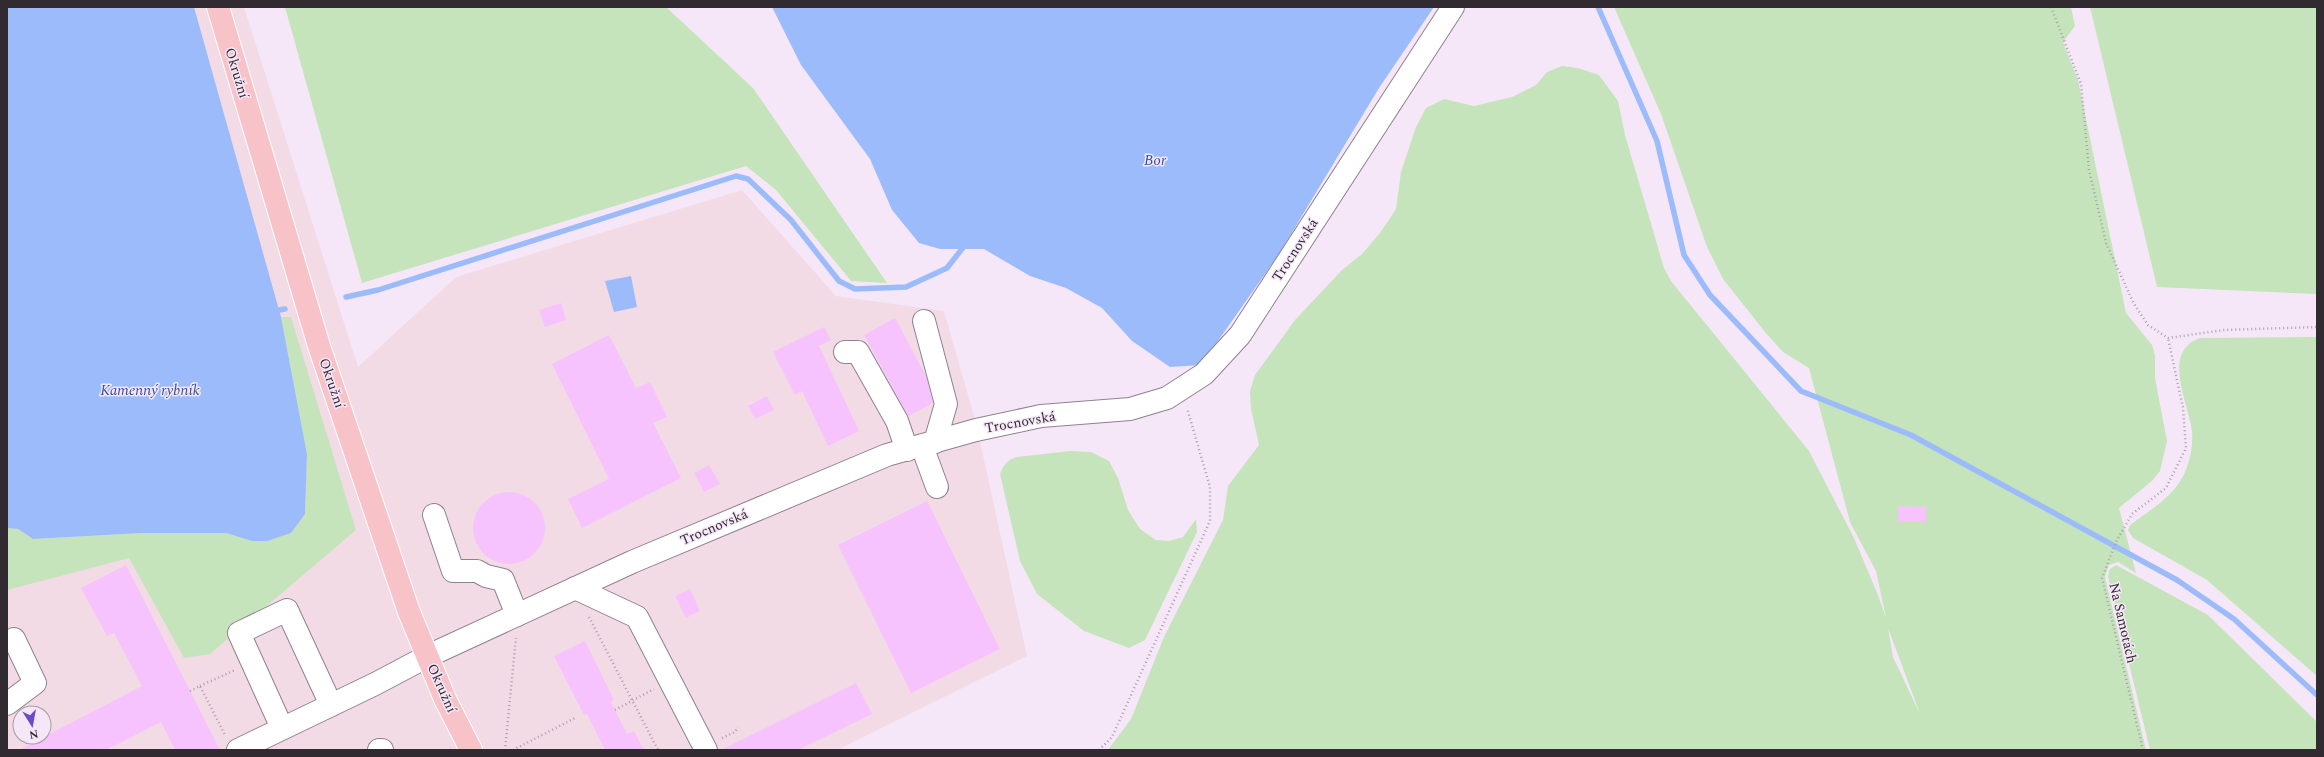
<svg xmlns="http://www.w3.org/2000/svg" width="2324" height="757" font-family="Spectral,serif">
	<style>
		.industrial { fill: #f3dbe6; fill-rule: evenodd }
		.green { fill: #c5e4bc; fill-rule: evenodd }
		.water { fill: #9cbbfb }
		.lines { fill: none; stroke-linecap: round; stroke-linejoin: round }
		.stream { stroke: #9cbbfb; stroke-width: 5.5 }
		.building { fill: #f6c3fe }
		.minor-casing { stroke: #8f8191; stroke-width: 24 }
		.major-casing { stroke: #fff; stroke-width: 24 }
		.path { stroke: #aa9eab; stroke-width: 2.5; stroke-dasharray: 1 3; stroke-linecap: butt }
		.minor { stroke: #fff; stroke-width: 22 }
		.major { stroke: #f7c2c8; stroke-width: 22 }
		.labels { text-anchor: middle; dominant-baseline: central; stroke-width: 3; stroke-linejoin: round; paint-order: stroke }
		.street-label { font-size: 14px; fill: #312b31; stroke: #f6e7f8 }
		.water-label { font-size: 15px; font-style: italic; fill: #31519b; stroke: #f6e7f8 }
	</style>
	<rect width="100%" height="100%" fill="#f6e7f8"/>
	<path class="industrial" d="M7,7H244L358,367L456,277L742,190L836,296L944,311L976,423L1027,656L837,750H7ZM20,713H44V737H20Z"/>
	<g class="green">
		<path d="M285,7H666L753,88L887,283L851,281L776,190L746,166L362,283Z"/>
		<path d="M1614,7H2071L2075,26L2063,42L2078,80L2126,313L2152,345L2155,355V378L2167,441L2160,471L2153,480L2119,508L2136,573L2118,562L2109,565L2105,577L2146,750H1108L1131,719L1164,637L1223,520L1228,486L1259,445L1251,409L1250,391L1255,375L1295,320L1342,270L1362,254L1380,233L1396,209L1401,172L1416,127L1426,108L1444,99L1474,106L1512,97L1536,85L1547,72L1562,66L1578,68L1599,75L1618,101L1625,135L1664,268L1671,281L1809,451L1854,538L1878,595L1886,618L1876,571L1850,522L1809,368L1783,352L1765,332L1723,279L1707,247L1661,114ZM1888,628L1920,714L1893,657Z"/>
		<path d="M2090,7H2317V294L2157,287Z"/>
		<path d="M281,317H291L356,530L210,654L184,658L129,558L7,590V528L18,529L33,539L142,533H226L252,541L305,514L307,454Z"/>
		<path d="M2317,337V676L2207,580L2133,538L2128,530L2130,525C2152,509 2178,494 2187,467C2191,456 2193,443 2192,431C2188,401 2161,352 2200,338Z"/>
		<path d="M1070,451L1091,452L1109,461L1118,478L1128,510L1140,529L1156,540L1169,541L1183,537L1196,519L1197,532L1145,640L1129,648L1084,631L1037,594L1020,561L1000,474C1004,464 1007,460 1017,457Z"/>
		<path d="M2116,565L2208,615L2317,722V750H2150L2108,577L2109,570Z"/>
	</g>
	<g class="water">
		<path d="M7,7H194L281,317L307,454L305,514L291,533L267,541H252L226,533H142L33,539L18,529L7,528Z"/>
		<path d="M772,7H1434L1379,88L1279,254L1201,365L1170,367L1132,341L1102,308L1066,288L1030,276L984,249H940L919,243L892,210L870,159L801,65Z"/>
		<path d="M631,276L637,307L614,312L605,281Z"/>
	</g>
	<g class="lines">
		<g class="stream">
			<path d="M1598,7L1657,141L1684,255L1710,295L1801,391L1911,435L2177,580L2234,619L2317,695"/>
			<path d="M346,297L378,290L736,176L748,179L791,220L839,281L855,289L906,287L947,268L965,245"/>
			<path d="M273,311L285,309"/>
		</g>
	</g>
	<g class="building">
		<path d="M561,303L566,320L545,327L539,310Z"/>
		<path d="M895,318L926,376L933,403L908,416L864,335Z"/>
		<path d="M824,327L831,340L819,346L859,431L828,446L802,391L795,395L773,352Z"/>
		<path d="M609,335L636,388L650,382L667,417L653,423L681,478L582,528L568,499L609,479L552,364Z"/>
		<path d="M767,396L774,410L755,419L748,406Z"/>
		<path d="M709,465L720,484L704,492L694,473Z"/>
		<circle cx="509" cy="528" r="36"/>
		<path d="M927,501L1000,649L911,693L838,545Z"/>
		<path d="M1898,506L1926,507V522H1898Z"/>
		<path d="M126,565L220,750H175L161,722L106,750H19L142,686L114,633L107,636L81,588Z"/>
		<path d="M690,589L700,611L686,618L675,596Z"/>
		<path d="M585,641L614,700L611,702L627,734L634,731L644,750H605L587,714L584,715L554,656Z"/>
		<path d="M856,683L872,714L798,750H721Z"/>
	</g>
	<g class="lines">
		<g class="minor-casing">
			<g id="minor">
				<path d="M924,321L946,404L935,442"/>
				<path d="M845,352H858L897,421L907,450"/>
				<path d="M922,446L937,487"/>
				<path d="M434,515L453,571H477L486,576L503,580L517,615"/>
				<path d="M575,588L637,617L706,750"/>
				<path d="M7,704L35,683L14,639"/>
				<path d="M282,728L239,633L287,610L331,705"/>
				<path d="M238,750L375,684L428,656L632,562L887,455L976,430L1041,416L1130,409L1167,398L1204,374L1240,335L1453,7"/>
				<path d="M379,750H382"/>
			</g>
		</g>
		<g class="major-casing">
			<path id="major" d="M218,7L319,346L409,612L445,699L471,750"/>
		</g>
		<g class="path">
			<path d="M2051,7L2081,84L2089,170L2106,243L2134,304L2148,325L2168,338L2224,330L2317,327"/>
			<path d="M589,617L658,750"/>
			<path d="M200,686L235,670"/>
			<path d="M190,691L200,686L225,735"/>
			<path d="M615,710L654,689"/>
			<path d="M722,738L735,732L738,727"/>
			<path d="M505,750L516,638"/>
			<path d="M513,750L577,717"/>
			<path d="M1099,750L1112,737L1210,521V487L1187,408"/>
			<path d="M2143,750L2102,578L2116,542L2132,514L2166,488L2186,448L2183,408L2168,338"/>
		</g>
		<use href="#minor" class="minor"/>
		<use href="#major" class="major"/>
	</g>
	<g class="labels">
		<g class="street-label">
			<text transform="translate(237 73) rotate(73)">Okružní</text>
			<text transform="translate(1295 250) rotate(-57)">Trocnovská</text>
			<text transform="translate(332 383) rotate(71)">Okružní</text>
			<text transform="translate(1020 422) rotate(-10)">Trocnovská</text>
			<text transform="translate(714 527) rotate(-23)">Trocnovská</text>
			<text transform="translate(2123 623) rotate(77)">Na Samotách</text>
			<text transform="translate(442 688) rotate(66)">Okružní</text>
		</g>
		<g class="water-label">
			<text x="1155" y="160">Bor</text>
			<text x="150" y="390">Kamenný rybník</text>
		</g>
	</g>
	<rect width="2324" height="757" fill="none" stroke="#312b31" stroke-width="16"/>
	<g transform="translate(32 725) rotate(169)"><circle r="19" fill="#f6e7f8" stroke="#a79ca8"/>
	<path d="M0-3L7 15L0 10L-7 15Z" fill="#6d4bc4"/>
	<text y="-6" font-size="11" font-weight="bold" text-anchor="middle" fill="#312b31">N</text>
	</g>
</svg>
